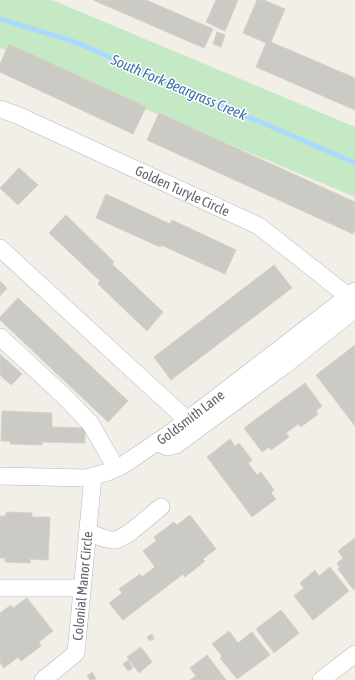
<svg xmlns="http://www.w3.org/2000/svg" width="355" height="680" font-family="'Asap Condensed',sans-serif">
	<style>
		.green { fill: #c5e8c5 }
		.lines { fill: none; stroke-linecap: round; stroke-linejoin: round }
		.stream { stroke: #aadaff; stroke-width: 5 }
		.building { fill: #cccac5; stroke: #d6d1c6 }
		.minor-casing { stroke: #b5b8bc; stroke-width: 18 }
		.minor { stroke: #fff; stroke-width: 17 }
		.labels { text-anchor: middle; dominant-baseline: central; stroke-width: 3; stroke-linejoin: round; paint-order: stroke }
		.street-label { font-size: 14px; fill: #5f6368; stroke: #fff }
		.water-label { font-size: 15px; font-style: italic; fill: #4174aa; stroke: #fff }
	</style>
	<rect width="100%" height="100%" fill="#f1efe8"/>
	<path class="green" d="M0,0H52L355,127V197L0,48Z"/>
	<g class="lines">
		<path class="stream" d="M0,19L75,42L355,163"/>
	</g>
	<g class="building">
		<path d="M93,0H146L213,29L204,48Z"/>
		<path d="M216,0H238L225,31L206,22Z"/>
		<path d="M257,0H264L285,9L271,42L355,78V110L256,67L266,43L243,33Z"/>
		<path d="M217,32L225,35L221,47L213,44Z"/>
		<path d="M9,44L146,107L133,134L0,72V64Z"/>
		<path d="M159,113L355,202V230L353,234L147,140Z"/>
		<path d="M19,168L38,185L18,205L0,188Z"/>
		<path d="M106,194L170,224L172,220L236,250L225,274L161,245L160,247L96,218Z"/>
		<path d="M66,215L114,262L112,264L163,312L147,331L98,284L100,281L49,233Z"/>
		<path d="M274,265L292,288L171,380L154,357Z"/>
		<path d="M0,281L7,288L0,296Z"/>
		<path d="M18,298L128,401L108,422L0,320V317Z"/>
		<path d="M355,345V426L316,375Z"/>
		<path d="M0,354L22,374L11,385L0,375Z"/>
		<path d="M305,383L322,406L316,411L318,414L301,427L298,424L286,433L289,437L271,450L269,447L262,452L244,428Z"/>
		<path d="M2,411L52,413V427L85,428V443L42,442V445L10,444V441H1Z"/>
		<path d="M230,439L235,446L239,443L252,460L248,463L257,475L261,472L274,490L271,493L276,499L252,517L207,457Z"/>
		<path d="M6,512L32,513V517H50L48,560L30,559V563L5,562V558H0V516H6Z"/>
		<path d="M190,515L216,549L203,559L205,561L185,577L183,574L123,620L109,603L122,593L119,589L140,574L142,577L155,567L143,551L156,541L154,537L174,522L177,525Z"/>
		<path d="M355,538V588L353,589L338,569L340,568L337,563L343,558L338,551Z"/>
		<path d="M330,567L349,591L313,620L294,596L304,588L300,583L315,570L319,576Z"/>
		<path d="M27,598L53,631L39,642L41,646L21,661L18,657L4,668L0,663V613L11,605L13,608Z"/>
		<path d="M281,610L299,633L274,653L256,629Z"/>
		<path d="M229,631L238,643L252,632L270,655L237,679L220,658L222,656L212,644Z"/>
		<path d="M152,634L154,639L150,641L147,637Z"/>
		<path d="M141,647L152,662L139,673L127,657Z"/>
		<path d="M207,655L226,680H190L196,676L190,668Z"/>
		<path d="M128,660L133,668L128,671L123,664Z"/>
		<path d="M92,672L96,679L90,680L87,676Z"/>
	</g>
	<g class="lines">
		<g class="minor-casing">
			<g id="minor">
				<path id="s1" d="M0,109L17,115L259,226L349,297"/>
				<path d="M0,248L187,420"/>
				<path d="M0,337L64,396L90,423L116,468"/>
				<path d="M157,442L167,447L176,445L285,365L355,309"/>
				<path id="s2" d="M0,476L86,478L108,472L123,465L169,434L355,291"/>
				<path d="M88,532C96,535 106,541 115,540C127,538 150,515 161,507"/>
				<path d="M0,588H82"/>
				<path id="s3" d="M43,680L76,653L93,477"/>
				<path d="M321,680L355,654"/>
			</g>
		</g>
		<use href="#minor" class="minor"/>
	</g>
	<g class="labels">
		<g class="street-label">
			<text stroke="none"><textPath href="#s1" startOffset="200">Golden Turyle Circle</textPath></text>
			<text stroke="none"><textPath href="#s2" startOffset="208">Goldsmith Lane</textPath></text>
			<text stroke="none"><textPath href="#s3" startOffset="110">Colonial Manor Circle</textPath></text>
		</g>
		<g class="water-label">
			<text transform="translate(179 87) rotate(23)">South Fork Beargrass Creek</text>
		</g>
	</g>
</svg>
